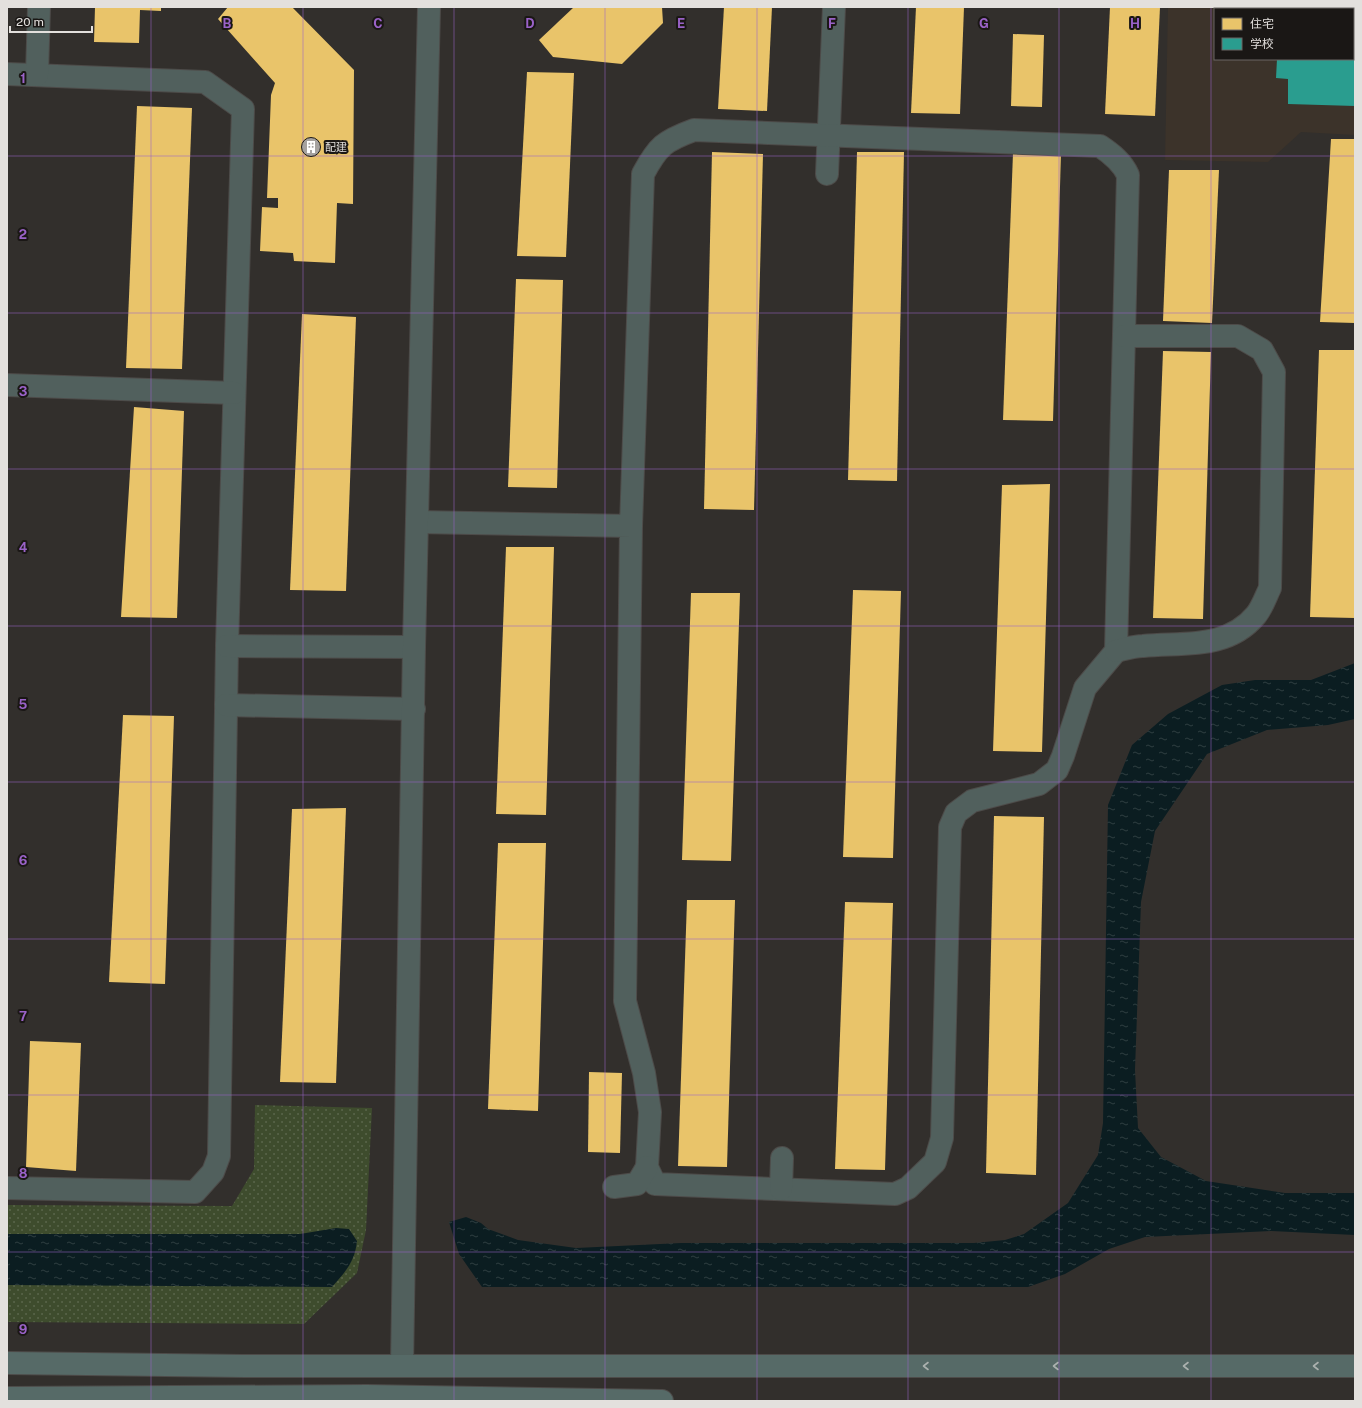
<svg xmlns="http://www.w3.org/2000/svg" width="1362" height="1408" font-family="'Public Sans','Noto Sans SC',sans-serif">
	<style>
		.built { fill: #3c332a; fill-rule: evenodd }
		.park { fill: url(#park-dots) }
		.water { fill: url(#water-ripples) }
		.homes { fill: #e9c46a }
		.schools { fill: #2a9d8f }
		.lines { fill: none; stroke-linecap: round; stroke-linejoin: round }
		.street-casing { stroke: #4d4b49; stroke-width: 24 }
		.secondary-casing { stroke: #4d4b49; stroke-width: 24 }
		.street { stroke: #51605d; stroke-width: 22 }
		.secondary { stroke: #566a67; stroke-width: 22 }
		.oneway { stroke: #abb1ae }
		.grid { fill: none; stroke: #9a62c8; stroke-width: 1; stroke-opacity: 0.55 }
		.labels { text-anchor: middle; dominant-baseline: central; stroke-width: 4; stroke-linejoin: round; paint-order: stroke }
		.poi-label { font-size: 11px; fill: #e3e0dd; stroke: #1a1715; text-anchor: start }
		.grid-label { font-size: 13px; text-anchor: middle; font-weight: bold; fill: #9a62c8; stroke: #1a1715; stroke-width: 4; stroke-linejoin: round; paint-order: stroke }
	</style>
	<defs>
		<pattern id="park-dots" width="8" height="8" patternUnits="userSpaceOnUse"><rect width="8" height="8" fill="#3e4c2d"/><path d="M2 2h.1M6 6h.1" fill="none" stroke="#5a664b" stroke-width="1.8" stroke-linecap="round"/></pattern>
		<pattern id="water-ripples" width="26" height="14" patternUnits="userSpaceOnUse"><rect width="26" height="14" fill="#0b1d21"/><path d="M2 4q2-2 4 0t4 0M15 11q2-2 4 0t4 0" fill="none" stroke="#2e3e41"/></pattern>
	</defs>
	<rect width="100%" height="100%" fill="#322f2c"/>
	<path class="built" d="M1168,7H1355V135L1301,132L1268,162L1165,160ZM1215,9H1353V59H1215Z"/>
	<path class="park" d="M255,1105L372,1108L366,1230L357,1273L304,1324L7,1322V1205L232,1206L254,1169Z"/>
	<g class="water">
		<path d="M1355,663V719L1328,725L1267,730L1207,754L1155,831L1141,902L1135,1070L1138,1128L1161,1157L1206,1181L1285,1193H1355V1235L1271,1231L1145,1237L1109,1249L1065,1274L1028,1287H482L459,1254L449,1222L466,1217L481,1223L488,1229L518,1240L576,1248L681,1243H974L1005,1240L1024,1234L1068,1203L1098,1155L1103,1123L1108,805L1132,745L1168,714L1222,685L1255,680H1311Z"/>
		<path d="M336,1228L349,1229L357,1241C355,1262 345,1272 332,1287L7,1285V1234H300Z"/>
	</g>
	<g class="homes">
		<path d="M95,7H161V11L140,10L139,43L94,42Z"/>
		<path d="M228,7H292L354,70L353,204L337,203L335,263L294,261L293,253L260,251L262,207L278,208V198H267L271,95L275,83L218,19Z"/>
		<path d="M574,7H662L663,23L622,64L553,57L539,40Z"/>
		<path d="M724,7H772L767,111L718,109Z"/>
		<path d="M916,7H964L960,114L911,113Z"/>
		<path d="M1110,7H1160L1155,116L1105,114Z"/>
		<path d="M1013,34L1044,35L1042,107L1011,106Z"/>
		<path d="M527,72L574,73L566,257L517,256Z"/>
		<path d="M137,106L192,108L182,369L126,368Z"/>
		<path d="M1331,139H1355V323L1320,322Z"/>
		<path d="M712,152L763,154L754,510L704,509Z"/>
		<path d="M857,152H904L897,481L848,480Z"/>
		<path d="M1013,153H1061L1053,421L1003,420Z"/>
		<path d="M1169,170H1219L1212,323L1163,321Z"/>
		<path d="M516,279L563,280L557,488L508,487Z"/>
		<path d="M302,314L356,317L346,591L290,590Z"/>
		<path d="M1319,350H1355V618L1310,617Z"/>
		<path d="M1163,351L1211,352L1203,619L1153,618Z"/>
		<path d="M134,407L184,411L177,618L121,617Z"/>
		<path d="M1050,484L1042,752L993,751L1002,485Z"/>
		<path d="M506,547H554L546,815L496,814Z"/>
		<path d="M853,590L901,591L893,858L843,857Z"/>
		<path d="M691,593H740L731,861L682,860Z"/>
		<path d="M123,715L174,716L165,984L109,982Z"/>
		<path d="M346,808L336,1083L280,1082L292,809Z"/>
		<path d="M994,816L1044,817L1036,1175L986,1173Z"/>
		<path d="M498,843H546L538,1111L488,1109Z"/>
		<path d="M687,900H735L727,1167L678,1166Z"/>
		<path d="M845,902L893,903L885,1170L835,1169Z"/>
		<path d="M30,1041L81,1043L76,1171L26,1167Z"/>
		<path d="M589,1072L622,1073L620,1153L588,1152Z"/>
	</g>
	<path class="schools" d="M1270,7H1355V106L1288,104V79L1276,78L1277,59H1353V9H1272Z"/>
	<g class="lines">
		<g class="street-casing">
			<g id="street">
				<path d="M7,74L205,82L243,109L227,646L219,1156L213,1172L195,1192L7,1188"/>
				<path d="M37,75L39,7"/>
				<path d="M827,174L834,7"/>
				<path d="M7,385L234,393"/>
				<path d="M417,522L631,526L643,174C658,146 664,141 694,130L1100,146C1112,154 1122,162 1128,175L1116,651L1085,688L1063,756L1057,770L1039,784L972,801L956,813L950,827L942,1138L935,1162L908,1188L895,1194L655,1184L647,1167L650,1112L644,1073L625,1001L631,526"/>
				<path d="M227,646L414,647"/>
				<path d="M1116,651C1125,649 1134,646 1143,646C1183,642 1227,650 1256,615C1262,608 1266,596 1270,588L1274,372L1262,350L1238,336H1124"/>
				<path d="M226,705L414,709"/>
				<path d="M614,1187L637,1184L647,1167"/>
				<path d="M781,1189L782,1158"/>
				<path d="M402,1366L414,647L429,7"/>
			</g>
		</g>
		<g class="secondary-casing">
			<g id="secondary">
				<path d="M7,1363L243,1366H1355"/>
				<path d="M7,1398L367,1396L662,1401"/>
			</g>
		</g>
		<use href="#street" class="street"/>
		<use href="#secondary" class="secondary"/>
	</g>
	<defs><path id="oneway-chevron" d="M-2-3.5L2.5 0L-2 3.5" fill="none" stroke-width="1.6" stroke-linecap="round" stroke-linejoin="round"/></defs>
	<g class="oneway">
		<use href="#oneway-chevron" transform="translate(926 1366) rotate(180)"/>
		<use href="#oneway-chevron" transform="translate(1056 1366) rotate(180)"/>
		<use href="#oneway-chevron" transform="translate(1186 1366) rotate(180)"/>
		<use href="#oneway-chevron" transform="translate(1316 1366) rotate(180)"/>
	</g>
	<path class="grid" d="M151,7V1401M303,7V1401M454,7V1401M605,7V1401M757,7V1401M908,7V1401M1059,7V1401M1211,7V1401M7,156H1355M7,313H1355M7,469H1355M7,626H1355M7,782H1355M7,939H1355M7,1095H1355M7,1252H1355"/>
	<defs>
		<g id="building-disc" transform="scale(1)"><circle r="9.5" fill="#a5a29f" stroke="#1a1715"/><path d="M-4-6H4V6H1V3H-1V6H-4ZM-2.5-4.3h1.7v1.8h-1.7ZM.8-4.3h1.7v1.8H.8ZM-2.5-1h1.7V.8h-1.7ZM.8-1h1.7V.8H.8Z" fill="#fff"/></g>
	</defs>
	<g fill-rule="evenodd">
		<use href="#building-disc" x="311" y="147"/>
	</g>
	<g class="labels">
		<g class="poi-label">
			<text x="325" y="147">配建</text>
		</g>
	</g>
	<g class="grid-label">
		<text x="227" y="28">B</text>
		<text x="378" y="28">C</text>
		<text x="530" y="28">D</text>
		<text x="681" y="28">E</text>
		<text x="832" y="28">F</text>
		<text x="984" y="28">G</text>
		<text x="1135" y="28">H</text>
		<text x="23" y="83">1</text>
		<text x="23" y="239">2</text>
		<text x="23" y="396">3</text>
		<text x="23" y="552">4</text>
		<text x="23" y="709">5</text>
		<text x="23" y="865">6</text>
		<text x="23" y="1021">7</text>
		<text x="23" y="1178">8</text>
		<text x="23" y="1334">9</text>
	</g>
	<rect width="1362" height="1408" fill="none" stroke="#e3e0dd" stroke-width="16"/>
	<rect x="1214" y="8" width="140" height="52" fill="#1a1715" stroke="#6a6765"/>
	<rect x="1222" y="18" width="20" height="12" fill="#e9c46a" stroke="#6a6765"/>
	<text x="1250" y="28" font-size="12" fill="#e3e0dd">住宅</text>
	<rect x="1222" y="38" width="20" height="12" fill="#2a9d8f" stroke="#6a6765"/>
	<text x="1250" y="48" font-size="12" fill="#e3e0dd">学校</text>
	<path d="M10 26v6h82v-6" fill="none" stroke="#e3e0dd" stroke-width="2"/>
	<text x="16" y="26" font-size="12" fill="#e3e0dd" stroke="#1a1715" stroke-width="3" paint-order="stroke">20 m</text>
</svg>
